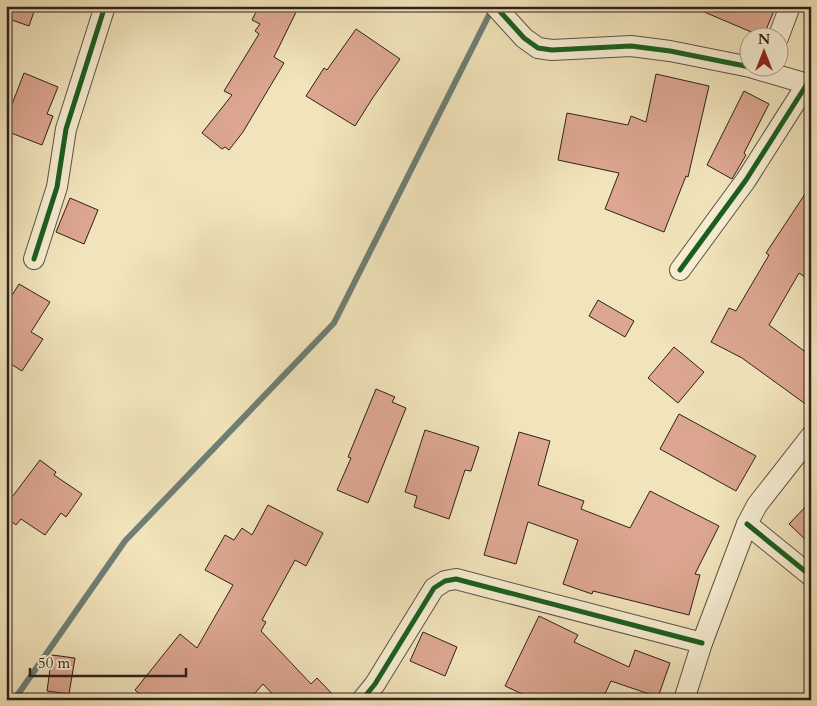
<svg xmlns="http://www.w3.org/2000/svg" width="817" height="706" font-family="Cardo,serif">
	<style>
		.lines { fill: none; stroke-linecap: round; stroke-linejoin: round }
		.stream { stroke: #6f7f76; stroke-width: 6 }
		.building { fill: #dca690; stroke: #2e211c }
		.minor-casing { stroke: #5f5244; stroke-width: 22 }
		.minor { stroke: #f6edd2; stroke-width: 20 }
		.cycleway-casing { stroke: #f6edd2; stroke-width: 8 }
		.cycleway { stroke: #1b5e20; stroke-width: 5 }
	</style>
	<rect width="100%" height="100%" fill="#f1e3ba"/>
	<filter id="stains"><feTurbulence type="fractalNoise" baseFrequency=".004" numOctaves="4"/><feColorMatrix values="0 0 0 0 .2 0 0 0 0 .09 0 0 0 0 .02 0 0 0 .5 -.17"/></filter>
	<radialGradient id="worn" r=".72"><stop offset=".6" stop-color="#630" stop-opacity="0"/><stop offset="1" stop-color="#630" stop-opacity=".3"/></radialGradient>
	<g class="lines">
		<path class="stream" d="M14,700L125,541L334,323L493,7"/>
	</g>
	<g class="building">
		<path d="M6,6H36L29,26L6,18Z"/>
		<path d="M259,6H299L274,57L284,63L243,132L229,150L225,147L222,149L202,133L232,95L224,91L259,34L255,31L260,24L252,20Z"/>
		<path d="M690,6H776L763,37Z"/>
		<path d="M356,29L400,59L372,99L355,126L306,96L324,68L327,70Z"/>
		<path d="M24,73L58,87L47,114L53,116L42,145L6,131V120Z"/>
		<path d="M656,74L709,86L688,177L686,176L664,232L605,209L619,173L558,160L567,113L628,125L631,116L646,122Z"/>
		<path d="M744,91L769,104L744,153L746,155L732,179L707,165Z"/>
		<path d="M811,185V281L799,273L769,325L811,356V408L742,358L711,342L729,308L736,311L769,255L766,253Z"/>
		<path d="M70,198L98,210L84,244L56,232Z"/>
		<path d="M19,284L50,302L31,332L43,339L22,371L6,361V305Z"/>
		<path d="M598,300L634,321L625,337L589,316Z"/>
		<path d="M674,347L704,372L678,403L648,378Z"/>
		<path d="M376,389L395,397L392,402L406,408L368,503L337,490L351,458L348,457Z"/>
		<path d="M679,414L756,456L736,491L660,449Z"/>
		<path d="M425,430L479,447L471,471L465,470L449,519L414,507L417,496L405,492Z"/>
		<path d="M519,432L550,441L538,485L584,501L581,509L630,528L650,491L719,526L695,574L700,575L689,615L593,591L592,594L563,584L578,540L528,522L516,564L484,555Z"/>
		<path d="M40,460L56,472L54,475L82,494L66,517L61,513L45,535L21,519L16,525L6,517V505Z"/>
		<path d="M811,501V545L789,524Z"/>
		<path d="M268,505L323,533L306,566L295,560L262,620L266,622L261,631L311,684L317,678L338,700H278L263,684L249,700H147L135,690L180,634L197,648L233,585L205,570L225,535L234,540L242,528L252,535Z"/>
		<path d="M539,616L578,635L574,642L629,667L635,650L670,663L658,697L611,681L602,700H535L505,686Z"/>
		<path d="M423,632L457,647L445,676L410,661Z"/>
		<path d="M52,655L75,658L69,694L47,691Z"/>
	</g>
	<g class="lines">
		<g class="minor-casing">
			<g id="minor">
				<path d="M495,6L524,38L538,48L552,50L631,46L670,51L750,67"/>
				<path d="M778,38L790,6"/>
				<path d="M753,68L811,85"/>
				<path d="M34,259L57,187L66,129L105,6"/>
				<path d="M680,270L746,180L807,84"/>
				<path d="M747,524L811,576"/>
				<path d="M362,700L375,684L434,588L445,581L456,579L702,643"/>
				<path d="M684,700L702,643L747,524L757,505L811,436"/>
			</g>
		</g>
		<use href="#minor" class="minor"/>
		<g class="cycleway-casing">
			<g id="cycleway">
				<path d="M495,6L524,38L538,48L552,50L631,46L670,51L750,67"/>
				<path d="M34,259L57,187L66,129L105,6"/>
				<path d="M680,270L746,180L807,84"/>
				<path d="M747,524L811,576"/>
				<path d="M362,700L375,684L434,588L445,581L456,579L702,643"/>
			</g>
		</g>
		<use href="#cycleway" class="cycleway"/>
	</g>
	<rect width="817" height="706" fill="none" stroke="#f1e3ba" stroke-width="25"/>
	<rect x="8" y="8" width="802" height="691" fill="none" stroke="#2e211c" stroke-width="2.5"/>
	<rect x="12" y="12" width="792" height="681" fill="none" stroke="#2e211c"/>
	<g transform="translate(764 52)"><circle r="24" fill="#f6edd2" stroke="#a69b89"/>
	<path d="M0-4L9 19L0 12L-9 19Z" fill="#8f2418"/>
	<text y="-8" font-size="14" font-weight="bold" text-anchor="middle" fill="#2e211c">N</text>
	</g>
	<path d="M30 668v8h156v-8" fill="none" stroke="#2e211c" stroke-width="2.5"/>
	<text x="38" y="668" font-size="15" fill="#2e211c" stroke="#f6edd2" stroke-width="4" paint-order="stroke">50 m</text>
	<rect width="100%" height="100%" filter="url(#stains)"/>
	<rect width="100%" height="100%" fill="url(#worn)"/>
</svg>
